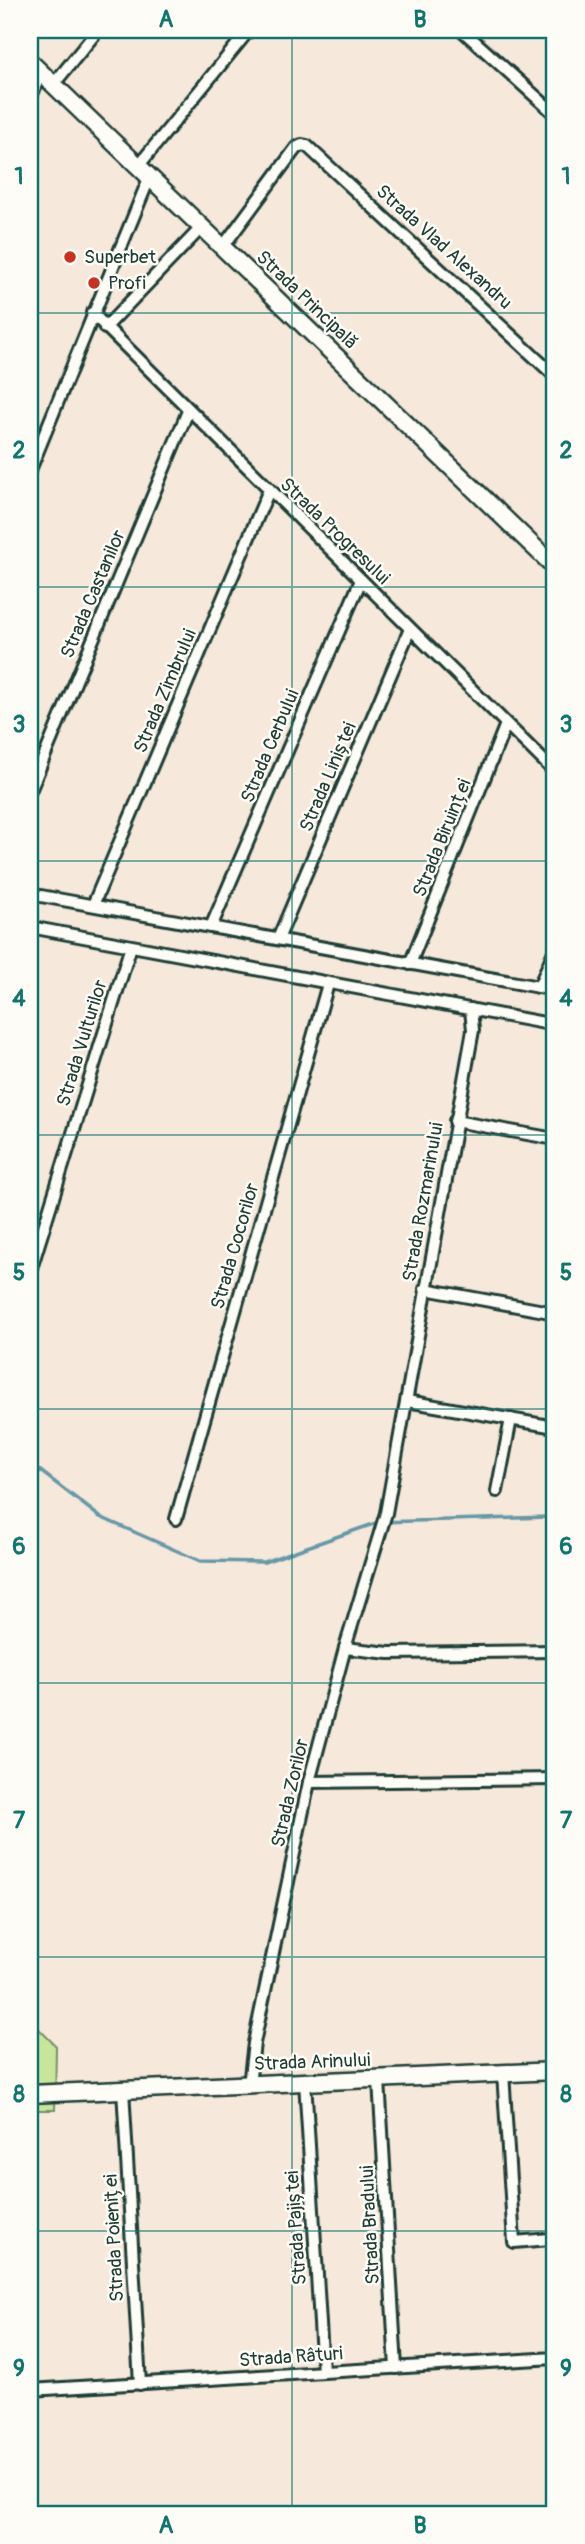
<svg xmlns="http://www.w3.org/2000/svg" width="585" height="2544" font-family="Pangolin,sans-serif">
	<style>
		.green { fill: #c9e59c; stroke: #749168; stroke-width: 2 }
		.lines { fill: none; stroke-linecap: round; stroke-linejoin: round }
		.stream { stroke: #6698a8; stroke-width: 3.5 }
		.street-casing { stroke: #1f3d34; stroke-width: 16 }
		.secondary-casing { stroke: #1f3d34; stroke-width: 21 }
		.street { stroke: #fdfcf7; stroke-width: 10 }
		.secondary { stroke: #fdfcf7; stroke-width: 16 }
		.grid { fill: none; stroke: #0f766e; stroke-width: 2; stroke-opacity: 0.55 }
		.poi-dot { fill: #c8321e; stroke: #fdfcf7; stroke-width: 2.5 }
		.labels { text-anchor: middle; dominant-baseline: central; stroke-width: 5; stroke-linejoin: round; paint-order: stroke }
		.street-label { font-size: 19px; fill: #1f3d34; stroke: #fdfcf7 }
		.poi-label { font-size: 19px; fill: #1f3d34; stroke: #fdfcf7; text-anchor: start }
		.neatline { fill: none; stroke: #0f766e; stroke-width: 2.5 }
		.grid-label { font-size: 23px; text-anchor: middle; font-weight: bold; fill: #0f766e }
	</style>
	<rect width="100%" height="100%" fill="#f6e8da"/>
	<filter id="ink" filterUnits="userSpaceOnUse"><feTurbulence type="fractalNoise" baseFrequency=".0143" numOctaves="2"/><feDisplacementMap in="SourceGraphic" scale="14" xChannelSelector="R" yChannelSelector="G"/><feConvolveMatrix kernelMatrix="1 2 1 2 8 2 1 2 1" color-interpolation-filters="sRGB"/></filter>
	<g filter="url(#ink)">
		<path class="green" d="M30,2020L56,2046L55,2110H30Z"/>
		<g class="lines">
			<path class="stream" d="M30,1463L100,1517L200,1561L264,1562L379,1522L548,1517L555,1545"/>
			<g class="street-casing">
				<g id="street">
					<path d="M462,30L555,114"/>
					<path d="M53,85L98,30"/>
					<path d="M30,99L41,72"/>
					<path d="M139,165L249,30"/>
					<path d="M222,248L296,148L302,145L307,146L555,376"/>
					<path d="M92,313L555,772"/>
					<path d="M105,328L201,228"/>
					<path d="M30,470L150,176"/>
					<path d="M30,791L188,411"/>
					<path d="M30,894L555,990"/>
					<path d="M93,905L269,490"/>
					<path d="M30,927L555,1025"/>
					<path d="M211,927L361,580"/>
					<path d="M278,939L410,629"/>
					<path d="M410,964L506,724"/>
					<path d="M539,987L555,949"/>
					<path d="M455,1121L555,1139"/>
					<path d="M30,1272L131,946"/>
					<path d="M425,1289L555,1313"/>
					<path d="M407,1401L555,1427"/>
					<path d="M497,1491L511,1419"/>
					<path d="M176,1519L328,984"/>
					<path d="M345,1648L389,1653L555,1651"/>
					<path d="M309,1782L555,1779"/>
					<path d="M503,2073L514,2242L550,2239"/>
					<path d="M379,2080L396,2368"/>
					<path d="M305,2081L323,2372"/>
					<path d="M249,2085L254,2043L309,1782L345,1648L386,1513L473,1030L471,1009"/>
					<path d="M123,2089L140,2384"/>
					<path d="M30,2390L555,2358"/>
				</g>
			</g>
			<g class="secondary-casing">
				<g id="secondary">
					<path d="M30,62L555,567"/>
					<path d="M30,2094L555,2071"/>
				</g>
			</g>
			<use href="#street" class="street"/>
			<use href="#secondary" class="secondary"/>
		</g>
	</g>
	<path class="grid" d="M292,30V2514M30,313H555M30,587H555M30,861H555M30,1135H555M30,1409H555M30,1683H555M30,1957H555M30,2231H555"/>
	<g class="poi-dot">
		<circle cx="70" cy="257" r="7"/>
		<circle cx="94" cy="283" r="7"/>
	</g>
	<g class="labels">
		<g class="street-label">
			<text transform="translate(444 247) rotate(42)">Strada Vlad Alexandru</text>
			<text transform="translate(307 300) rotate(44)">Strada Principală</text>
			<text transform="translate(335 531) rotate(44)">Strada Progresului</text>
			<text transform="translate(93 594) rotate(-67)">Strada Castanilor</text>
			<text transform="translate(165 691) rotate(-67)">Strada Zimbrului</text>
			<text transform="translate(270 746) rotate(-67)">Strada Cerbului</text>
			<text transform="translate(328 777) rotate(-67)">Strada Liniștei</text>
			<text transform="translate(442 838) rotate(-68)">Strada Biruinței</text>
			<text transform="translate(82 1043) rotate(-73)">Strada Vulturilor</text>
			<text transform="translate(423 1202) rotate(-80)">Strada Rozmarinului</text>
			<text transform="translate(235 1246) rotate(-74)">Strada Cocorilor</text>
			<text transform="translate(290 1793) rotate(-77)">Strada Zorilor</text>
			<text transform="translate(312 2062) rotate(-2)">Strada Arinului</text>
			<text transform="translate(370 2225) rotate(-93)">Strada Bradului</text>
			<text transform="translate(296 2228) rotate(-94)">Strada Pajiștei</text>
			<text transform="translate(114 2238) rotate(-93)">Strada Poieniței</text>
			<text transform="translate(291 2357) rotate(-4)">Strada Râturi</text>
		</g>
		<g class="poi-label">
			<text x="84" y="257">Superbet</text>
			<text x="108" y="283">Profi</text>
		</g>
	</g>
	<rect width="585" height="2544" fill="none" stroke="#fdfcf7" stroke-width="77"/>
	<rect x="38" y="38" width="508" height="2468" class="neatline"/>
	<g class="grid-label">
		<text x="166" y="27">A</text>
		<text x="420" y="27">B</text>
		<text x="19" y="184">1</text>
		<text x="566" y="184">1</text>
		<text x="19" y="458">2</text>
		<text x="566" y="458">2</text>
		<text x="19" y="732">3</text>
		<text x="566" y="732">3</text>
		<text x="19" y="1006">4</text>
		<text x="566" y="1006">4</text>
		<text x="19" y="1280">5</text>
		<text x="566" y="1280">5</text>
		<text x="19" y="1554">6</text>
		<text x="566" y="1554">6</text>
		<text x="19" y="1828">7</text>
		<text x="566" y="1828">7</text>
		<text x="19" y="2102">8</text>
		<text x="566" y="2102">8</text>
		<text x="19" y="2376">9</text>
		<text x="566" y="2376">9</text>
		<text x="166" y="2533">A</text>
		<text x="420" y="2533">B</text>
	</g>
</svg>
